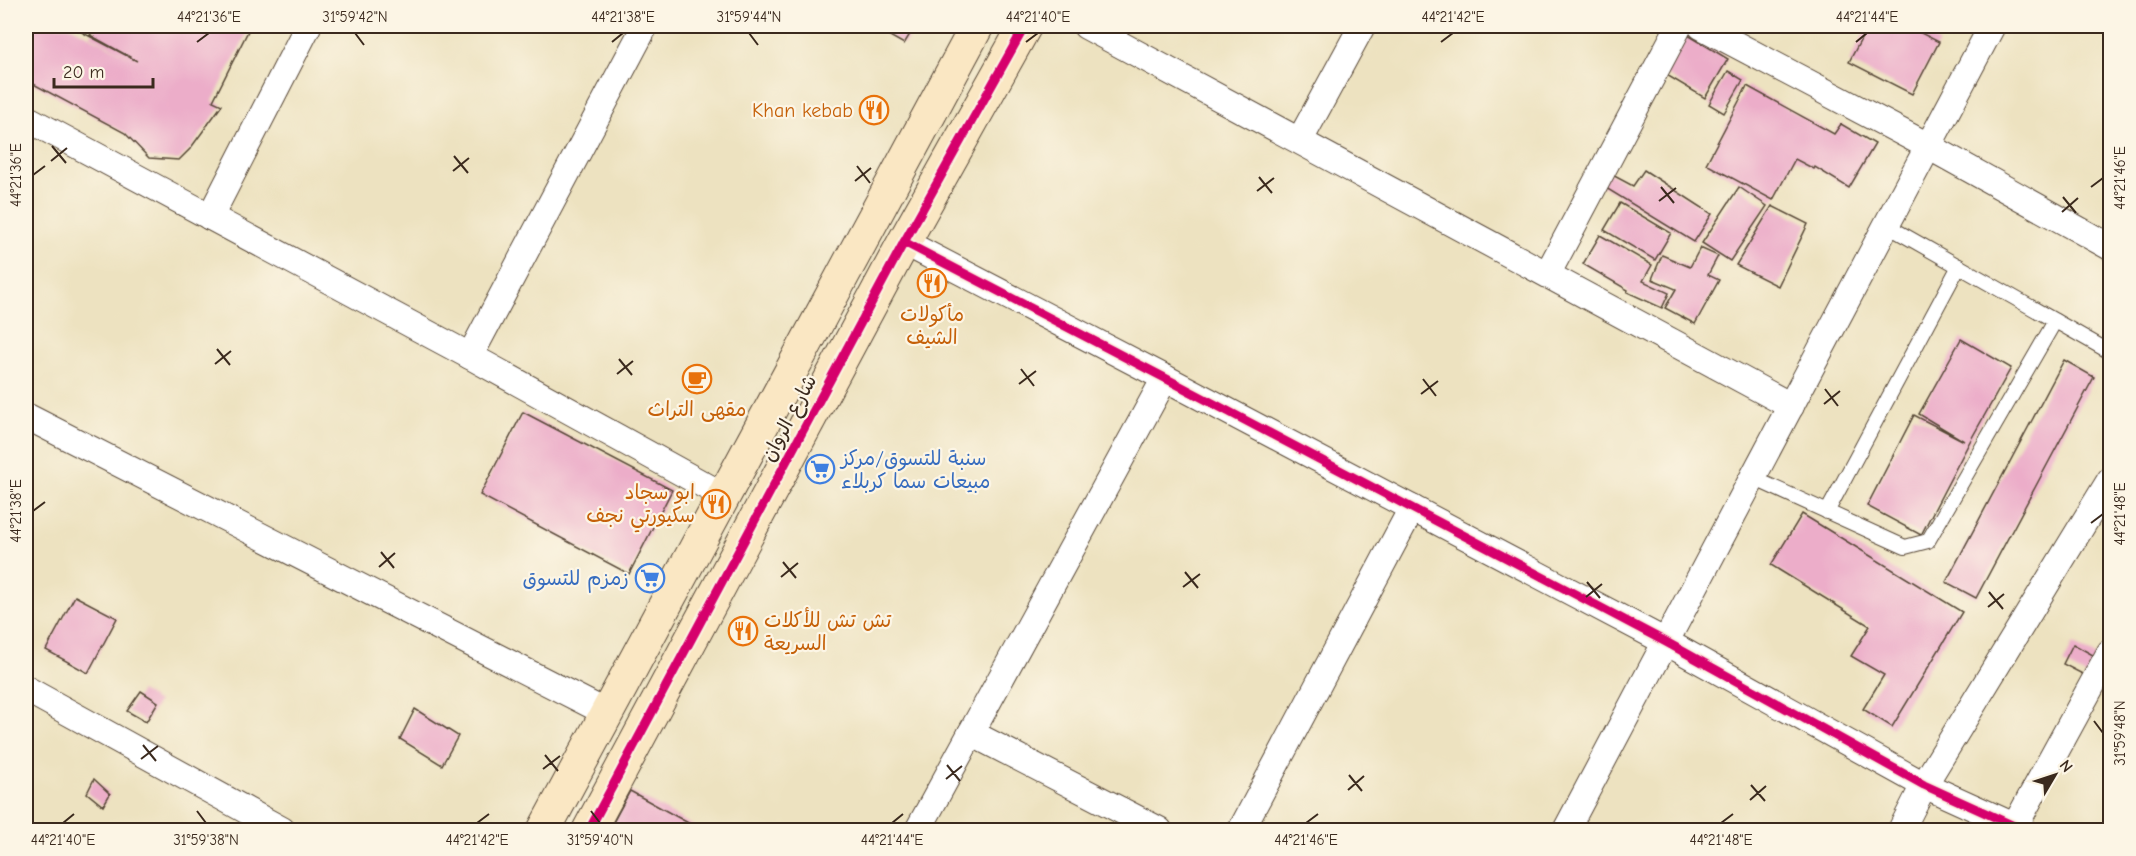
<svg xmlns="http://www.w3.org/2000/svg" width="2136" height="856" font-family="'Comic Neue','Playpen Sans Arabic',sans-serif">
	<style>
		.building { fill: #ecadc9 }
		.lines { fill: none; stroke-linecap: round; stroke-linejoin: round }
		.lane-casing { stroke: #564636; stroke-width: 16 }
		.street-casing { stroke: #564636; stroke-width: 28 }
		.secondary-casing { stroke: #564636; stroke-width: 35 }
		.lane { stroke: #fff; stroke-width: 14 }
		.street { stroke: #fff; stroke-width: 26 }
		.secondary { stroke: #fae7c3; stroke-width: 33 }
		.cycleway-casing { stroke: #fcf5e5; stroke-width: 13 }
		.cycleway { stroke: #d6006c; stroke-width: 9 }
		.ticks { fill: none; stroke: #3b2a1e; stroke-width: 2 }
		.labels { text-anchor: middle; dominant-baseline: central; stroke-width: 4.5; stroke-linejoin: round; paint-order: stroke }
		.food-label { font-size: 20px; fill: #c56008; stroke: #fcf5e5; text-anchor: end }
		.street-label { font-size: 20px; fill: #3b2a1e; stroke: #fcf5e5 }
		.shop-label { font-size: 20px; fill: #366cbe; stroke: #fcf5e5; text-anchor: start }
		.neatline { fill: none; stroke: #3b2a1e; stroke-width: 2 }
		.ticks-label { font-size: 15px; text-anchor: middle; fill: #3b2a1e }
	</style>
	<rect width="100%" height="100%" fill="#fcf5e5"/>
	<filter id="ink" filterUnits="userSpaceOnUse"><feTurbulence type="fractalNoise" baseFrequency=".0167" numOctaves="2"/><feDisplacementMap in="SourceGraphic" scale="12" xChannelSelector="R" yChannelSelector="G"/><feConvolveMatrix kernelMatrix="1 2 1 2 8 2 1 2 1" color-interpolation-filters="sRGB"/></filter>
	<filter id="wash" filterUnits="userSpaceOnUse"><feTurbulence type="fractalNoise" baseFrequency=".008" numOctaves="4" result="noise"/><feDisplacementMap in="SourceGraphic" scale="24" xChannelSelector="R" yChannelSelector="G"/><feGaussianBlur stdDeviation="1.35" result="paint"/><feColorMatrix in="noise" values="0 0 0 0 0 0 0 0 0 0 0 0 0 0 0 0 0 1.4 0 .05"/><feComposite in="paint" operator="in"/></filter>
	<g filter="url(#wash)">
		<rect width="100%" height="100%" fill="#ede2c0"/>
		<g id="blocks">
			<g class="building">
				<path d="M26,26H70L137,61L90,35L98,26H237L248,31L213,101L222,105L190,149L179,160L149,158L125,133L26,80Z"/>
				<path d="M872,26H915L904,44Z"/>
				<path d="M1843,26H1857L1855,31Z"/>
				<path d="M1868,26H1907L1939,42L1912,94L1849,62Z"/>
				<path d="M1923,26H1942L1939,33Z"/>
				<path d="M1688,35L1728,59L1705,98L1665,74Z"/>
				<path d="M1728,71L1743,80L1724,113L1709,104Z"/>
				<path d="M1747,86L1834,134L1841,124L1875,144L1849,188L1815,167L1814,169L1795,159L1773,200L1706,164Z"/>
				<path d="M1644,170L1712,214L1694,242L1601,185L1607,172L1633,186Z"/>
				<path d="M1739,187L1767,206L1730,261L1702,243Z"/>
				<path d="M1620,203L1671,233L1655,260L1604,230Z"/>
				<path d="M1772,206L1808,224L1778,286L1736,265Z"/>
				<path d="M1600,235L1652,265L1643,281L1669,293L1662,308L1627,292L1628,290L1583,264Z"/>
				<path d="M1700,248L1718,256L1708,275L1719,280L1695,324L1665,308L1676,289L1652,279L1662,255L1690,267Z"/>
				<path d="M1961,339L2011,368L1969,443L1921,535L1867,506L1914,415L1964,441L1919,414Z"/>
				<path d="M2064,360L2094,377L1976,598L1946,582Z"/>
				<path d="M523,412L672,490L629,574L480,495Z"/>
				<path d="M1802,514L1962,612L1892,727L1863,709L1884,675L1851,656L1870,626L1771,565Z"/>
				<path d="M75,596L117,618L88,673L46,650Z"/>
				<path d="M2073,644L2102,660L2092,679L2063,664Z"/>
				<path d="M141,691L158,702L146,722L127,711Z"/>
				<path d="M415,709L458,736L442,765L400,739Z"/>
				<path d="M94,779L110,794L103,806L87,793Z"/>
				<path d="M630,791L701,830H609Z"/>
			</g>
		</g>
	</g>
	<g filter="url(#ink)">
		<use href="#blocks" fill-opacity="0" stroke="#564636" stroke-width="1.5"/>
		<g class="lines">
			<g class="lane-casing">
				<g id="lane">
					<path d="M1886,225L2110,352"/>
					<path d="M1753,478L1905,547L1928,541L2055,321"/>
					<path d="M1827,512L1959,266"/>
				</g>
			</g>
			<g class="street-casing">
				<g id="street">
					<path d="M1086,26L1791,406"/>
					<path d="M1701,26L1928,146L2110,247"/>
					<path d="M26,118L470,356L724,496"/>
					<path d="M1300,140L1362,26"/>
					<path d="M210,217L308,26"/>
					<path d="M904,242L1165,378L1666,642L1924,785L2023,830"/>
					<path d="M1548,273L1679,26"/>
					<path d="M470,356L645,26"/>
					<path d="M26,416L607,713"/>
					<path d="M26,689L282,830"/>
					<path d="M971,733L1159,830"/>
					<path d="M2015,826L2110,652"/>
					<path d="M918,830L1165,378"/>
					<path d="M1241,830L1412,508"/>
					<path d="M1566,830L1992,26"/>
					<path d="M1901,830L1924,785L2110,480"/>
				</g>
			</g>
			<g class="secondary-casing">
				<g id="secondary">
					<path d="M544,830L977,26"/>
					<path d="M589,830L904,242L1025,26"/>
				</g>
			</g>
			<use href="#lane" class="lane"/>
			<use href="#street" class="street"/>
			<use href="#secondary" class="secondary"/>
			<g class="cycleway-casing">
				<g id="cycleway">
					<path d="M904,242L1165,378L1666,642L1924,785L2023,830"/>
					<path d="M589,830L904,242L1025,26"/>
				</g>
			</g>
			<use href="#cycleway" class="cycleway"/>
		</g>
	</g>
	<path class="ticks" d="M355,33L364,45M749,33L758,45M197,42L209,33M612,42L623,33M1026,42L1038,33M1441,42L1453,33M1856,42L1867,33M52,146L66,163M454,156L468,173M51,161L67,148M857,166L870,183M453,171L469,158M33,175L45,166M1259,177L1272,193M855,181L871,168M1661,187L1674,203M2091,187L2103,178M1257,191L1274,178M2063,197L2076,213M1659,201L1676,188M2062,212L2078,198M217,349L230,365M619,359L632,375M215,364L231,351M1021,369L1034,386M617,374L633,361M1423,379L1436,396M1019,384L1036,371M1825,389L1838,406M1421,394L1438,381M1824,404L1840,391M33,511L45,502M2091,523L2103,514M381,552L394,568M783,562L796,578M379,567L395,553M1185,572L1198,588M781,577L798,563M1587,582L1600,598M1183,587L1200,574M1989,592L2003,609M1586,597L1602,584M1988,607L2004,594M2094,721L2103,733M143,745L156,761M545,755L558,771M141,759L158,746M947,765L960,781M543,769L560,756M1349,775L1362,791M946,779L962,766M1751,785L1765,801M1348,790L1364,776M1750,800L1766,786M197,811L206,823M591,811L600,823M63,823L74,814M477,823L489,814M892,823L903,814M1306,823L1318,814M1721,823L1733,814"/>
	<defs>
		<g id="restaurant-ring" transform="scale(1.5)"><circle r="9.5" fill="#fcf5e5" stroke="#e8710a" stroke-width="1.5"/><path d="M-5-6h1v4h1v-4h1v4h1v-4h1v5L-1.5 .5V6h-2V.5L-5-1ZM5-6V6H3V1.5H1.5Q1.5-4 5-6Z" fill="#e8710a"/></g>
		<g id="cafe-ring" transform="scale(1.5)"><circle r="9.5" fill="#fcf5e5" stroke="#e8710a" stroke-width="1.5"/><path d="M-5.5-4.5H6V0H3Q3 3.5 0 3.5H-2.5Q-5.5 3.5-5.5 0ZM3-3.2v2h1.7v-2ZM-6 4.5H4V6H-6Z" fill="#e8710a"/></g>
		<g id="supermarket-ring" transform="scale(1.5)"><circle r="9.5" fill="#fcf5e5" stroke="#3f7fe0" stroke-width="1.5"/><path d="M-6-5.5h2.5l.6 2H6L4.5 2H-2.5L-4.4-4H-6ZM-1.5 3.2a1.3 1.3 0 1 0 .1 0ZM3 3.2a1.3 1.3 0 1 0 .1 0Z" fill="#3f7fe0"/></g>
	</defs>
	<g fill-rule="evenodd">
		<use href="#restaurant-ring" x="874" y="110"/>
		<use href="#restaurant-ring" x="932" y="283"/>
		<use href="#cafe-ring" x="697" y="379"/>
		<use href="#supermarket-ring" x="820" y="469"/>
		<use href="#restaurant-ring" x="716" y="504"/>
		<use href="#supermarket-ring" x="650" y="578"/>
		<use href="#restaurant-ring" x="743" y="631"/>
	</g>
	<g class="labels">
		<g class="food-label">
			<text x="853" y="110">Khan kebab</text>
			<text x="932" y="314" text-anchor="middle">مأكولات<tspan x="932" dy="23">الشيف</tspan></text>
			<text x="697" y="409" text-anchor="middle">مقهى التراث</text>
			<text x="695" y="492">ابو سجاد<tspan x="695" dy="23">سكيورتي نجف</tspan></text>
			<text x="764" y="620" text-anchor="start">تش تش للأكلات<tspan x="764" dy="23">السريعة</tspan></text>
		</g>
		<g class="street-label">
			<text transform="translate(789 418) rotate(-62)">شارع الروان</text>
		</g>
		<g class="shop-label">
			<text x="841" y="458">سنبة للتسوق/مركز<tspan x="841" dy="23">مبيعات سما كربلاء</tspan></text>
			<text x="629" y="578" text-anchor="end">زمزم للتسوق</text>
		</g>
	</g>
	<rect width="2136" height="856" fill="none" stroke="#fcf5e5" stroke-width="66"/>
	<g transform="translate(2055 775) rotate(51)" stroke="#fcf5e5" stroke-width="4.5" paint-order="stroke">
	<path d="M0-4.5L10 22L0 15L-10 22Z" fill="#3b2a1e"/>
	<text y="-9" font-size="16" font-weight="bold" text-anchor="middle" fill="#3b2a1e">N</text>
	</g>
	<path d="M54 78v9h99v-9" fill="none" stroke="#3b2a1e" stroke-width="3"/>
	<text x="63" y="78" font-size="18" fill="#3b2a1e" stroke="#fcf5e5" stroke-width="4.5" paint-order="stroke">20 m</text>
	<rect x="33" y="33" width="2070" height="790" class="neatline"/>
	<g class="ticks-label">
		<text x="209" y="22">44°21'36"E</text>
		<text x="355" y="22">31°59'42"N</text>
		<text x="623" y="22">44°21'38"E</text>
		<text x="749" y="22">31°59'44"N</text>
		<text x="1038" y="22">44°21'40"E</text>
		<text x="1453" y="22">44°21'42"E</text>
		<text x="1867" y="22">44°21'44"E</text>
		<text transform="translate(16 175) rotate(-90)" y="5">44°21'36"E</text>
		<text transform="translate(2120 178) rotate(-90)" y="5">44°21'46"E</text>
		<text transform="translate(16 511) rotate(-90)" y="5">44°21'38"E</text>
		<text transform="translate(2120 514) rotate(-90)" y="5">44°21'48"E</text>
		<text transform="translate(2120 733) rotate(-90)" y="5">31°59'48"N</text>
		<text x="63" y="845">44°21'40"E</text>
		<text x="206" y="845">31°59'38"N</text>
		<text x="477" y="845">44°21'42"E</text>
		<text x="600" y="845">31°59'40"N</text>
		<text x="892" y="845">44°21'44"E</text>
		<text x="1306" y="845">44°21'46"E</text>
		<text x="1721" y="845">44°21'48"E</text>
	</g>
</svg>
